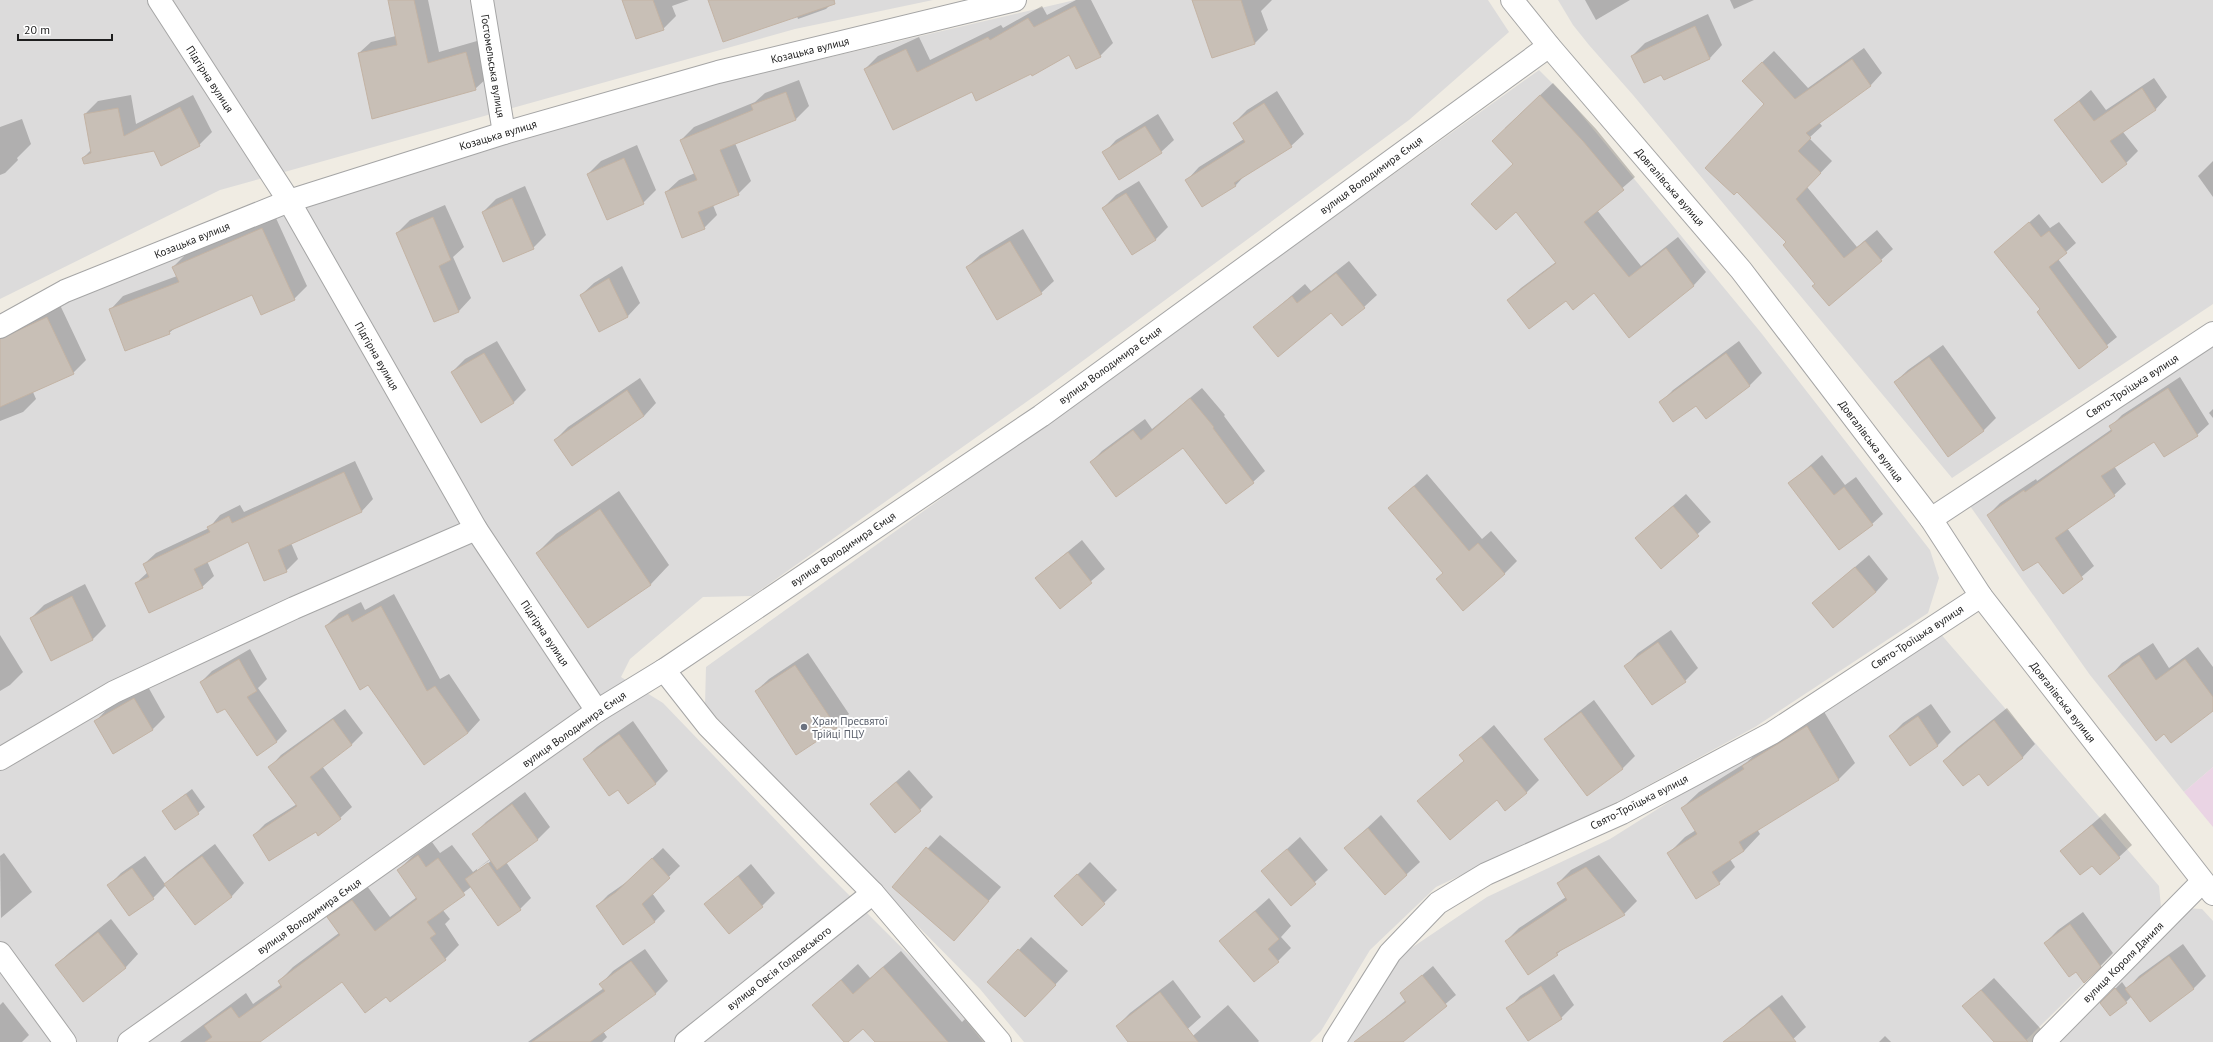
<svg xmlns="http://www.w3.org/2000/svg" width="2213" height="1042" font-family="'PT Sans',sans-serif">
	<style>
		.residential { fill: #dcdbdb }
		.industrial { fill: #ead4e4 }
		.shadow { fill: #0003; fill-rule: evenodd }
		.building { fill: #c8bfb6; stroke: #c3b3a4 }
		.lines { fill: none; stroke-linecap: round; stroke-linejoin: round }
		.minor-casing { stroke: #a5a5a5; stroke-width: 24 }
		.minor { stroke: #fff; stroke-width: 22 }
		.worship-dot { fill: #6b7280; stroke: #fff; stroke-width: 1.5 }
		.labels { text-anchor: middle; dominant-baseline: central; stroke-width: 4; stroke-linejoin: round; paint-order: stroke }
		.street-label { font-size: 11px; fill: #1e1e1e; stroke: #fff }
		.worship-label { font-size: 11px; fill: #5b616d; stroke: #fff; text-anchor: start }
	</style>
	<rect width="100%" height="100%" fill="#f0ece3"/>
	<g class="residential">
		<path d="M0,0H933L795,29L220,190L0,299Z"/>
		<path d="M1075,0H1488L1509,32L1409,120L1046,388L752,596L703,597L630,659L621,677L663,703L818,864L926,972L983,1042H0V336L47,308L249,225L547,123Z"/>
		<path d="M1558,0H2213V304L1952,478L1633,95L1589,45L1573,25Z"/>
		<path d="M1539,70L1570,101L1762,334L1930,550L1939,578L1928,613L1755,727L1621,800L1436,887L1370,950L1321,1031L1310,1042H1024L980,989L816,823L705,705L706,667Z"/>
		<path d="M2213,343V767L2184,792L2090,675L1970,506Z"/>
		<path d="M1939,632L2159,886L2161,907L2024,1042H1338L1401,955L1487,897L1610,839Z"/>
		<path d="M2185,908L2202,909L2213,921V1042H2048Z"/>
	</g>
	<path class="industrial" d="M2213,767V827L2184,792Z"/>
	<g class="shadow">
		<path d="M392,0H428L439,52L477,41L487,78L475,89L359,53L371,42L396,36Z"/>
		<path d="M623,0H689L672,6L676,16L663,29Z"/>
		<path d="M710,0H835L826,9L798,19L797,16Z"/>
		<path d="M1076,0H1091L1113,43L1100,56L1069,53L1031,72L972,91L865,69L878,56L919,37L930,60L1001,25L1003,28L1042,6L1047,15Z"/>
		<path d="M1193,0H1272L1261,11L1268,30L1255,43L1212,57Z"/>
		<path d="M1585,0H1630L1596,20Z"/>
		<path d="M1730,0H1754L1734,9Z"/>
		<path d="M1708,14L1722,45L1710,58L1662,73L1632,56L1645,43Z"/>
		<path d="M1864,48L1882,73L1871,85L1819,122L1822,126L1809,138L1832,161L1807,187L1857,247L1877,230L1893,249L1881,260L1816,284L1788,242L1765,104L1755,69L1774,51L1808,88Z"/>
		<path d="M2154,78L2167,97L2156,109L2123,132L2138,151L2126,163L2055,121L2091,90L2106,110Z"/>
		<path d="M799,80L809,106L796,119L735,143L751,181L738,194L713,205L717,215L704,228L666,192L679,180L695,173L681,140L694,127L755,102L765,93Z"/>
		<path d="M1553,83L1596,129L1635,177L1597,210L1641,266L1678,237L1706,272L1694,285L1629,336L1594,292L1566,300H1508L1521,288L1556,262L1514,164L1505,128Z"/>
		<path d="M1277,91L1304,134L1291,146L1246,174L1236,185L1203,205L1187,180L1199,167L1244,139L1234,123L1247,110Z"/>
		<path d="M131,95L136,124L193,95L212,132L199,145L83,158L91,150L85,114L98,101Z"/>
		<path d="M1158,114L1174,140L1161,152L1104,153L1116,140Z"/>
		<path d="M22,119L31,144L17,158L18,160L5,173L0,175V127Z"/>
		<path d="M637,145L656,190L643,203L588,174L601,161Z"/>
		<path d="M2213,161V197L2198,176Z"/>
		<path d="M1139,181L1168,227L1155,240L1103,208L1116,195Z"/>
		<path d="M525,186L546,235L533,248L483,212L496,199Z"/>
		<path d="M445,205L464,247L453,257L471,298L459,311L435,321L397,233L410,220Z"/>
		<path d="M2039,214L2050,228L2059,222L2076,243L2058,259L2117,337L2080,367L2041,309L1995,252Z"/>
		<path d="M275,216L307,286L294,299L252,294L175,328L169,333L111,309L123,296L177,276L173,267L186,254Z"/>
		<path d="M1023,229L1054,281L1041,293L967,267L980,255Z"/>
		<path d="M1349,261L1377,295L1364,307L1255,327L1305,284L1311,291Z"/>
		<path d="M622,266L640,303L628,316L599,331L581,295L594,283Z"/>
		<path d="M60,305L86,360L73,373L33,392L36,399L23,412L0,421V346L33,318Z"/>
		<path d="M497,341L526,390L513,403L452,372L465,359Z"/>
		<path d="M1739,341L1762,373L1750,385L1706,418L1696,405L1660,403L1673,390Z"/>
		<path d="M1943,345L1996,418L1983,431L1895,382L1908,370Z"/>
		<path d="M2180,377L2209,424L2197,435L2155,440L2114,466L2126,484L2114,495L2067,528L2094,566L2063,593L2038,560L1988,515L2000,503L2036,479L2037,481L2112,429L2110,427L2122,415Z"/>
		<path d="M640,378L656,403L644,416L555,440L568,427Z"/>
		<path d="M1202,388L1225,415L1224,416L1265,471L1253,482L1183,447L1091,462L1102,451L1145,419L1152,429Z"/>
		<path d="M2213,409V418L2209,413Z"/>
		<path d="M1822,455L1845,485L1856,477L1883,514L1872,524L1790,483Z"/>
		<path d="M355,461L373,499L362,511L291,543L298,559L286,571L248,541L207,561L214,576L202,587L136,583L148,572L144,564L156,553L209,528L220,515L240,505L244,512Z"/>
		<path d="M1427,474L1482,539L1491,531L1517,561L1504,574L1444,572L1389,508Z"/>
		<path d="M619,491L669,565L651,584L588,627L537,553L556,534Z"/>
		<path d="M1686,494L1711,522L1661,567L1636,538Z"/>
		<path d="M1082,540L1105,569L1060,608L1036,578Z"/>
		<path d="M1869,555L1888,579L1876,592L1813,603Z"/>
		<path d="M85,584L106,626L93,639L51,660L31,618L44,605Z"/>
		<path d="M394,594L440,679L449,674L480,720L468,733L326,626L339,613L361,602L365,610Z"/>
		<path d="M1671,630L1698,668L1685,681L1626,666L1638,653Z"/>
		<path d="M0,635L23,672L10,685L0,691Z"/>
		<path d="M2153,643L2169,668L2198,647L2213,667V709L2164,733L2110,676L2122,663Z"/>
		<path d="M250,649L267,679L258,688L287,731L277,741L257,755L226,707L201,682L212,671Z"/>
		<path d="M808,653L849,714L836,727L756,691L769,679Z"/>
		<path d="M147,685L165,717L152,730L96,721L108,708Z"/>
		<path d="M1594,700L1635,756L1622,769L1546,739L1559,727Z"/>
		<path d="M1931,704L1951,732L1938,745L1910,765L1890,736L1903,723Z"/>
		<path d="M2007,708L2035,744L2023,757L1989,784L1979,773L1944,761L1957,748Z"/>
		<path d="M345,709L363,733L352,744L322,766L352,807L340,818L254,835L265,824L297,804L270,767L281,755Z"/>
		<path d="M1823,710L1855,763L1839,779L1757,829L1760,834L1744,851L1730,859L1735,867L1719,883L1669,853L1685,837L1696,830L1682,808L1699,792L1747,762L1760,750Z"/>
		<path d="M633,721L668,771L655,784L584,759L597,747Z"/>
		<path d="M1494,725L1539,780L1526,793L1497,799L1418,801L1465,760L1460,755Z"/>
		<path d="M909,770L933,797L920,810L871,804Z"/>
		<path d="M192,789L205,807L198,813L163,811Z"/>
		<path d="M525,792L550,827L537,840L506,862L531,898L520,909L471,887L442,909L450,919L445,924L459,945L445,959L386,996L342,981L256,1042H180L246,993L253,1004L282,984L279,981L293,967L339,933L328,918L342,903L367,886L390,917L417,897L398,870L413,856L432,842L440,853L452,845L473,872L490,859L473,835L486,822ZM491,859L492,860L477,872V869Z"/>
		<path d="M2105,813L2132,845L2119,857L2092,864L2061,851Z"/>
		<path d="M1381,815L1420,862L1385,894L1346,848Z"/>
		<path d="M940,835L1001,887L954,940L893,887Z"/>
		<path d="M1300,837L1328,870L1291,904L1276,859Z"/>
		<path d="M215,844L244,883L232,896L195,924L166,885L153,898L108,886L121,873L145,856L165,884L178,872Z"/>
		<path d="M663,848L680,866L652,893L665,911L654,922L597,906L608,895L628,881Z"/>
		<path d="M4,853L32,892L1,918L0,856Z"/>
		<path d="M1599,855L1637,901L1624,914L1565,947L1557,954L1506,941L1519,928L1566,897L1558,883L1571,870Z"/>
		<path d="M1090,862L1117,890L1082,925L1068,884Z"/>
		<path d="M751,864L775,893L762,906L706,904Z"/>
		<path d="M1269,898L1291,926L1281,937L1291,948L1278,961L1221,941Z"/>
		<path d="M2083,912L2113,953L2085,982L2076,971L2045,943L2058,930Z"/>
		<path d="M111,919L138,954L126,967L83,1000L56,965L69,953Z"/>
		<path d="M1031,937L1068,971L1038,1003L1019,950Z"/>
		<path d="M2183,944L2206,976L2194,988L2150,1021L2132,996L2126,1002L2101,1003L2122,982L2127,989L2139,976Z"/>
		<path d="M645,949L668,981L655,994L603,1031L607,1037L602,1042H528L604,988L601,984L613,971Z"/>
		<path d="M901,951L962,1022L973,1011L994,1042H891L864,1027L845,1042L813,1005L858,964L870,978Z"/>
		<path d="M1433,966L1456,995L1401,1042H1364L1361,1038L1406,1000L1401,993Z"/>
		<path d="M1554,974L1574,1005L1561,1018L1528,1040L1508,1009L1520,996Z"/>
		<path d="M1994,978L2040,1028L2050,1042H1995L1963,1006Z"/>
		<path d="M1173,980L1201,1017L1173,1042H1129L1117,1026L1130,1013Z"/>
		<path d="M1782,995L1806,1027L1790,1042H1744L1737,1033L1750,1020Z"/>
		<path d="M3,1002L29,1035L22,1042H0V1005Z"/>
		<path d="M1228,1005L1259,1041L1258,1042H1186Z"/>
		<path d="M1885,1036L1891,1042H1879Z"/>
	</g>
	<g class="building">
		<path d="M388,0H414L428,63L466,52L476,90L372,119L358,53L397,45Z"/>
		<path d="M622,0H653L664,30L636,39Z"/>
		<path d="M708,0H834L835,4L723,42Z"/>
		<path d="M1192,0H1241L1255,44L1212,58Z"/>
		<path d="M1075,6L1101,57L1076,69L1069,55L1032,76L1031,74L976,101L972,92L893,130L864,69L906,49L917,72L988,37L990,40L1028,18L1034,27Z"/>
		<path d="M1695,26L1710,59L1664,80L1661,75L1644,83L1631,56Z"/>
		<path d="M1852,59L1871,86L1806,133L1811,138L1798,151L1821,173L1796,199L1844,258L1865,241L1882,261L1829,306L1812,286L1815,284L1783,245L1786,242L1737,192L1734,195L1705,168L1764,104L1742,81L1762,62L1795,99Z"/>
		<path d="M2142,88L2156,110L2110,141L2127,164L2102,183L2054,120L2079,101L2094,121Z"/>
		<path d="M786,92L796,120L720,150L739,195L698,212L705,229L682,238L665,192L697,180L680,140L753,110L751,105Z"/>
		<path d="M1540,95L1583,141L1624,190L1584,222L1629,277L1666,248L1694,286L1629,338L1594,293L1573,310L1566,301L1529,329L1507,300L1556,263L1516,212L1496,230L1471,204L1513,164L1492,141Z"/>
		<path d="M1264,103L1292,147L1234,183L1236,186L1202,207L1185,180L1245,142L1233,123Z"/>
		<path d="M180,107L200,146L161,166L154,151L84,164L82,158L91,153L84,114L118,108L124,136Z"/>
		<path d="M1145,126L1162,153L1119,180L1102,152Z"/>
		<path d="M624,158L644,204L607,220L587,174Z"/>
		<path d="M1126,193L1156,240L1132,255L1102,208Z"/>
		<path d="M512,198L534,249L503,262L482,212Z"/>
		<path d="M433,217L451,260L439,266L459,312L434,322L396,233Z"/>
		<path d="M2029,222L2041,237L2049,231L2067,253L2049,267L2108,347L2079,369L2037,312L2040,309L1994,252Z"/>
		<path d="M262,228L295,300L261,315L252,295L169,331L170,334L125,351L109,309L179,282L172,267Z"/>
		<path d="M1010,241L1042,294L997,320L966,267Z"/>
		<path d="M1336,273L1365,308L1342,326L1331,313L1278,357L1253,327L1292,296L1297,303Z"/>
		<path d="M609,278L628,317L599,332L580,295Z"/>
		<path d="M47,317L74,374L0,407V339Z"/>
		<path d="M484,353L514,403L481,423L451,372Z"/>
		<path d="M1726,353L1750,386L1706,419L1696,406L1673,422L1659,402Z"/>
		<path d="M1929,357L1984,431L1948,457L1894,382Z"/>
		<path d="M2168,388L2198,436L2164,457L2154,442L2101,476L2115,496L2055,538L2083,579L2063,594L2038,562L2023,571L1987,515L2024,490L2025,492L2112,431L2109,426Z"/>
		<path d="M627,390L644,416L572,466L554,440Z"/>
		<path d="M1190,398L1214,427L1213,428L1254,483L1226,504L1183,448L1116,497L1090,462L1133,430L1141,440Z"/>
		<path d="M1811,466L1834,495L1844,487L1873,525L1839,550L1788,483Z"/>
		<path d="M344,472L362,512L278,550L287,572L264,581L248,542L194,569L203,588L149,613L135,583L149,577L143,564L210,532L207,527L229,516L232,523Z"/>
		<path d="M1414,486L1469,551L1478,543L1505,574L1463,611L1436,579L1443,573L1388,508Z"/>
		<path d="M1673,506L1699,536L1661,569L1635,538Z"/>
		<path d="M600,509L651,585L588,628L536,553Z"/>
		<path d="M1068,552L1092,583L1060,609L1035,578Z"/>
		<path d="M1855,567L1876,592L1833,628L1812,603Z"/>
		<path d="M72,596L93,640L51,661L30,618Z"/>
		<path d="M381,606L427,691L435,686L468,733L424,765L368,685L360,690L325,626L348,614L352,622Z"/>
		<path d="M1658,642L1686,682L1652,705L1624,666Z"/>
		<path d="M2139,655L2156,680L2185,659L2213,697V711L2171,743L2164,734L2156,741L2108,676Z"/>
		<path d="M239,659L257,691L247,697L277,742L257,756L225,709L217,713L200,682Z"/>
		<path d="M795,665L837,728L796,755L755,691Z"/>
		<path d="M134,698L153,730L113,754L94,721Z"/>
		<path d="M1581,712L1623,769L1587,796L1544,739Z"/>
		<path d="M1918,716L1938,746L1910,766L1889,736Z"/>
		<path d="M333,719L352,745L310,777L341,819L318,836L316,832L269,861L253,835L297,806L268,767Z"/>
		<path d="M1994,720L2023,758L1988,786L1979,774L1963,786L1943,761Z"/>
		<path d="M1807,726L1839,780L1739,842L1744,851L1712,872L1720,884L1696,899L1667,853L1697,834L1681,808L1744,769L1742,766Z"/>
		<path d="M619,734L656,784L628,804L618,790L609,796L583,759Z"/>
		<path d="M1481,737L1527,793L1505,811L1497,800L1450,840L1417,801L1464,761L1459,755Z"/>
		<path d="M896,782L921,811L895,833L870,804Z"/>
		<path d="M186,794L199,814L175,830L162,811Z"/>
		<path d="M512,804L538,840L497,870L472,834Z"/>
		<path d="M2092,825L2120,858L2100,875L2092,866L2080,875L2060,851Z"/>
		<path d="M1368,828L1407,875L1385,895L1344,848Z"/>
		<path d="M926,847L989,901L954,941L892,887Z"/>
		<path d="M1287,849L1316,884L1291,906L1261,871Z"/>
		<path d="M418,855L426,867L438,858L465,895L427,922L436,934L430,938L446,960L390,1002L386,997L365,1013L342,982L260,1042H205L212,1037L204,1026L231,1007L239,1018L282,987L278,981L340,935L327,917L352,900L375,931L417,899L397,870Z"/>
		<path d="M202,856L232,897L195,925L164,884Z"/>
		<path d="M652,858L670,878L642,904L655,922L623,945L596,906L616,892Z"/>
		<path d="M488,863L521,910L498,926L465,879Z"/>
		<path d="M1586,867L1625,915L1556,953L1558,955L1528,975L1505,941L1567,900L1557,883Z"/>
		<path d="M132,868L154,899L129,916L107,885Z"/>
		<path d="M1077,874L1105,904L1082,926L1054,896Z"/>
		<path d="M738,876L763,907L729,934L704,904Z"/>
		<path d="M1255,911L1279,939L1268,949L1279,962L1254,982L1219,941Z"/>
		<path d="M2070,924L2101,967L2084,983L2076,972L2069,977L2044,943Z"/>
		<path d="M98,932L126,968L83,1002L55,965Z"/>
		<path d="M1018,949L1056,985L1025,1017L987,982Z"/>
		<path d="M2169,956L2194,989L2150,1022L2125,989Z"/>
		<path d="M631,961L656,994L590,1042H532L605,991L599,984Z"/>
		<path d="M883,967L948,1042H875L863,1029L848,1042H844L812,1005L841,980L853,994Z"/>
		<path d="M1422,975L1447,1006L1403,1042H1354L1406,1002L1400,993Z"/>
		<path d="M1541,986L1562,1019L1528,1041L1506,1008Z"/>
		<path d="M2115,988L2127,1003L2110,1016L2100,1003Z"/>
		<path d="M1981,990L2028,1042H1994L1962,1006Z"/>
		<path d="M1160,992L1198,1042H1128L1116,1026Z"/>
		<path d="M1769,1007L1796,1042H1723Z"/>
	</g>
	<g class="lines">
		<g class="minor-casing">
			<g id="minor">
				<path d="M159,0L289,201L476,529L597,711"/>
				<path d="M482,0L504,133"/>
				<path d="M1512,0L1549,46L1741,270L1931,519L1981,596L2213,894"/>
				<path d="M0,327L65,291L289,201L504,133L718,72L1015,0"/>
				<path d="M1931,519L2213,333"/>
				<path d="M664,670L708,726L873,893L1000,1042"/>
				<path d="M0,759L114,692L294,608L476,529"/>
				<path d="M0,953L65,1042"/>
				<path d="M129,1042L597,711L664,670L1041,416L1549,46"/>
				<path d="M686,1042L873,893"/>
				<path d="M1334,1042L1390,953L1438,903L1486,874L1622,813L1772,733L1981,596"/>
				<path d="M2044,1042L2202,882"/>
			</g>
		</g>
		<use href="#minor" class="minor"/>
	</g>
	<circle class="worship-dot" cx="804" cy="727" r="4"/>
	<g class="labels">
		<g class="street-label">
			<text transform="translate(810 50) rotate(-14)">Козацька вулиця</text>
			<text transform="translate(493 66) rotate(81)">Гостомельська вулиця</text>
			<text transform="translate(210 79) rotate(57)">Підгірна вулиця</text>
			<text transform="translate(498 135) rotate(-17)">Козацька вулиця</text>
			<text transform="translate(1371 175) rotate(-36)">вулиця Володимира Ємця</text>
			<text transform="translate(1670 187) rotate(49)">Довгалівська вулиця</text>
			<text transform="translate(192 240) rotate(-22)">Козацька вулиця</text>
			<text transform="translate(377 356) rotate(60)">Підгірна вулиця</text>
			<text transform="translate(1110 365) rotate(-36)">вулиця Володимира Ємця</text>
			<text transform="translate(2132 386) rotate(-33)">Свято-Троїцька вулиця</text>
			<text transform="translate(1871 441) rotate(53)">Довгалівська вулиця</text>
			<text transform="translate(843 549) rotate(-34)">вулиця Володимира Ємця</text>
			<text transform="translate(545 633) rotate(56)">Підгірна вулиця</text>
			<text transform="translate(1917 637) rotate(-33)">Свято-Троїцька вулиця</text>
			<text transform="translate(2063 702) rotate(52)">Довгалівська вулиця</text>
			<text transform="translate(574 729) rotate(-35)">вулиця Володимира Ємця</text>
			<text transform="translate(1639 802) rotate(-27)">Свято-Троїцька вулиця</text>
			<text transform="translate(309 916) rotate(-35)">вулиця Володимира Ємця</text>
			<text transform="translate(2123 962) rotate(-45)">вулиця Короля Даниля</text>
			<text transform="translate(779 968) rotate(-38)">вулиця Овсія Голдовського</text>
		</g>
		<g class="worship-label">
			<text x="812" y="721">Храм Пресвятої<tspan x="812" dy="13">Трійці ПЦУ</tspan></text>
		</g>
	</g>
	<path d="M18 34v6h94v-6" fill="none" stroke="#1e1e1e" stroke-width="2"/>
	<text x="24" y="34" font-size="12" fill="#1e1e1e" stroke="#ffffff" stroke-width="3" paint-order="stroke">20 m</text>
</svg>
